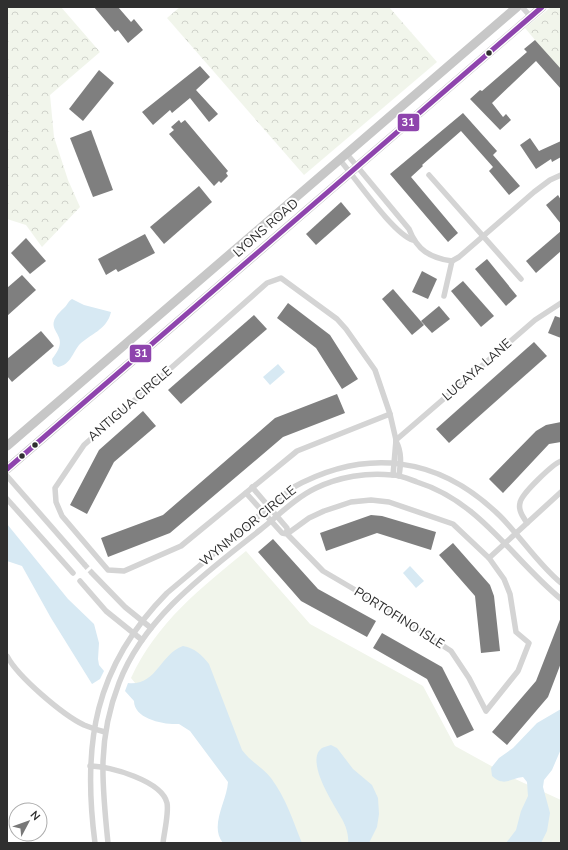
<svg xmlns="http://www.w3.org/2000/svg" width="568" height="850" font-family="'Nunito Sans',sans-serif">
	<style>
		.grass { fill: #f1f5eb }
		.forest { fill: url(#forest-crowns) }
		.water { fill: #d7e9f3 }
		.building { fill: #7f7f7f }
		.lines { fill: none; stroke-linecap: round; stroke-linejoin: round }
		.street-tunnel { stroke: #d5d5d5; stroke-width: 5.5; stroke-dasharray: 5.5 3; stroke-linecap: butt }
		.street { stroke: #d4d4d4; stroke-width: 5.5 }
		.primary { stroke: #c7c7c7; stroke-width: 9 }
		.bus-1-casing { stroke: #fff; stroke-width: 8 }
		.bus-1 { stroke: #8e44ad; stroke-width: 5 }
		.bus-dot { fill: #2f2f2f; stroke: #fff; stroke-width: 1.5 }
		.labels { text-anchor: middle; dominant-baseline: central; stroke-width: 4; stroke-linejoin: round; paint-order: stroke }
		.street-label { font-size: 13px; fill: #2f2f2f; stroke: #fff }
		.line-badge { stroke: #fff; stroke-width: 1.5 }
		.badge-label { font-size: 11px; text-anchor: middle; font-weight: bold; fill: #fff }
	</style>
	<defs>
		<pattern id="forest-crowns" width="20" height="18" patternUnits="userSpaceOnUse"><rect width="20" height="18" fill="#f1f5eb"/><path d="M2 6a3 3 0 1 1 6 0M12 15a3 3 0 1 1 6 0" fill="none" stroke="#cfd2ca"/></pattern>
	</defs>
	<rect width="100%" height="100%" fill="#fff"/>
	<path class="grass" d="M246,551L310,624L423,686L455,746L513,778L561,800V843H279L243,773L140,689L131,678C157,622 200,589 246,551Z"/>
	<g class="forest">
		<path d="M7,7H61L100,52L50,95L54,137L68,180L80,207L42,247L26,225L7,219Z"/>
		<path d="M180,7H389L437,62L304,175L167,18Z"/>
		<path d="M551,7H561V71L525,28Z"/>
	</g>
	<g class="water">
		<path d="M72,299L84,305L111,312C107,330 90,334 79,345C72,354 70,365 58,367L53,364L52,359C76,331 36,333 64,308C67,306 68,301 72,299Z"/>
		<path d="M278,364L285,372L270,385L263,377Z"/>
		<path d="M7,524L68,599L94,624L99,643L98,659L99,665L104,671L100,679L92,684L51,618L22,566L7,561Z"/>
		<path d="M410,566L424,581L416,588L403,573Z"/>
		<path d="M183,646C195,648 202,655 209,664L242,750C250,761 263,768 271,778C286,798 293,821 302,843H223C209,826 227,801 228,782L190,731L179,724C164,725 134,719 134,701L125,691L128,683C157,686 159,655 183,646Z"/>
		<path d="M561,709V749L552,770L544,780L543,787L550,813L547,831L541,843H506L516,830L521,811L528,796L527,782L523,777C508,779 505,787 492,776L491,768L499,758L513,748L537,723Z"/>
		<path d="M331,745L337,748L353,769L372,785L378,798L379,814L377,827L369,843H348C349,836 346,826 342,819C335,806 304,761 322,748C324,747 328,746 331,745Z"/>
	</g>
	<g class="building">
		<path d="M94,7H118L131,22L134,19L143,30L128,43L118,30L115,32Z"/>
		<path d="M535,40L561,69V89L536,61L492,103L503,117L506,114L511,120L500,130L470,99L480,90L482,91L527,52L524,49Z"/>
		<path d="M200,66L210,77L196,90L218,114L209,122L190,98L172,113L170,110L153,125L142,112Z"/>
		<path d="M99,70L114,83L83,121L69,109Z"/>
		<path d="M463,113L497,151L493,155L520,186L509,195L489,171L493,167L461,131L422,165L423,166L411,177L458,233L448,242L390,174Z"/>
		<path d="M179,120L181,123L185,120L228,171L226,173L228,176L221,183L219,181L214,186L169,134L174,130L171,127Z"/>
		<path d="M91,130L113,190L93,197L70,138Z"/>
		<path d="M530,138L539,151L561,141V157L552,162L551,159L536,169L520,145Z"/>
		<path d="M199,186L212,202L164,244L150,227Z"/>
		<path d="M558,195L561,200V224L546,205Z"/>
		<path d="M341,202L351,214L316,245L306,234Z"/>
		<path d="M561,231V251L536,273L526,261Z"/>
		<path d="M145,234L155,253L118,272L116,269L106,275L98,259Z"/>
		<path d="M26,238L46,261L30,274L11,253Z"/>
		<path d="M487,259L517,296L506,306L475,269Z"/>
		<path d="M422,271L437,279L428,299L412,292Z"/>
		<path d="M22,275L36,290L7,316V288Z"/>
		<path d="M463,281L494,316L481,327L451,291Z"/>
		<path d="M393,289L424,325L412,335L382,299Z"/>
		<path d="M288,303L330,335L358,379L342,389L316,348L277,318Z"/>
		<path d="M439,306L450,319L432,333L421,321Z"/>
		<path d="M254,315L267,329L181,404L168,390Z"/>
		<path d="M555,316L561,318V338L548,333Z"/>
		<path d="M41,331L54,346L12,382L7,376V359Z"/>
		<path d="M534,342L547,356L449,443L436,429Z"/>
		<path d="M337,394L345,413L283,437L170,533L108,557L101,538L163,515L275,418Z"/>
		<path d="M143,411L156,426L114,462L87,514L70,505L99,450Z"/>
		<path d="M561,422V442L549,444L503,493L489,479L536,431L546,425Z"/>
		<path d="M371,515L382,516L436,532L431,550L377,533L326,551L320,533Z"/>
		<path d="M273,539L318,589L376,621L367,637L301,601L258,552Z"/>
		<path d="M453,543L490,585L494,596L500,651L481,653L475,596L439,555Z"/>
		<path d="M561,617V663L548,697L507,745L492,732L536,681Z"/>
		<path d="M382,633L442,667L474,730L457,738L427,679L373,648Z"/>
	</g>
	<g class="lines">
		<path class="street-tunnel" d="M84,564L92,573"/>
		<g class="street">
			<path d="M522,7L531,17"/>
			<path d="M346,153L409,229C417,250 430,258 452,261"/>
			<path d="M339,159C355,177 393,234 413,240"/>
			<path d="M429,175L521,279"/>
			<path d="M452,261L459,257L534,192L550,180L561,175"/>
			<path d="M281,278L337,319L346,329L375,370L390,414L297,451L181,546L124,571L108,570L62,516L56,502L55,488L84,445L267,283Z"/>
			<path d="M444,296L452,261"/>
			<path d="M390,414L396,440L393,475"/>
			<path d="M396,440L535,320L561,303"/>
			<path d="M396,441C402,452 401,464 399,476"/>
			<path d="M7,476L84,564"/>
			<path d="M246,493L282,533L287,534L309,518L324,511L351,502L371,500L389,502L453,524L489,558L504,579L510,594L516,632L529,643L518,671L486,711L469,678L451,651L374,601L323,571L287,534V528L252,487"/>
			<path d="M7,499L73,573"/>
			<path d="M527,523C523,517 518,510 520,503C521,494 553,464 561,461"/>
			<path d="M489,558L561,492"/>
			<path d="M92,573L125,607L151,628"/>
			<path d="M80,581L106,611L142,640"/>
			<path d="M7,656C18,677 63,715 84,725C91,728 98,730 105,732"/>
			<path d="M90,766C110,766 162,781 167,803C169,813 164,833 163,843"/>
			<path d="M95,843C82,744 94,667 167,593L292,488C366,447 439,456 500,516C521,537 538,564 561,583"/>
			<path d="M108,843C102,784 97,740 119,683C144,617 207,572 260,530C278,516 295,498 316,488C339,477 367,472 392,475C400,475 409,479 417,482C481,502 512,559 561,599"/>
		</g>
		<g class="primary">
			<path d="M7,446L517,7"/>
			<path d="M7,469L542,7"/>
		</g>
		<g class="bus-1-casing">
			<path id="bus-1" d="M7,469L542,7"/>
		</g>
		<use href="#bus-1" class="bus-1"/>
	</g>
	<g class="bus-dot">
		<circle cx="489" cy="53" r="3.5"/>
		<circle cx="35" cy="445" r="3.5"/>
		<circle cx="22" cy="456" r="3.5"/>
	</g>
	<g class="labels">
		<g class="street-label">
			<text transform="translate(266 228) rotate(-41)">LYONS ROAD</text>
			<text transform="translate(477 370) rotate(-41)">LUCAYA LANE</text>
			<text transform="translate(130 404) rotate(-41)">ANTIGUA CIRCLE</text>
			<text transform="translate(248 526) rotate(-39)">WYNMOOR CIRCLE</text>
			<text transform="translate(399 618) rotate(32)">PORTOFINO ISLE</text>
		</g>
	</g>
	<g class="line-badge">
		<rect x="397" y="113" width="23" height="19" rx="4" fill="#8e44ad"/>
		<rect x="129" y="344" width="23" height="19" rx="4" fill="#8e44ad"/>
	</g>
	<g class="badge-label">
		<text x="408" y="126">31</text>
		<text x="141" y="357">31</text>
	</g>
	<rect width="568" height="850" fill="none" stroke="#2f2f2f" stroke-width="16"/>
	<g transform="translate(28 822) rotate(49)"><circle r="19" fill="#ffffff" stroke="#acacac"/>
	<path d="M0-3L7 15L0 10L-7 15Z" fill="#787878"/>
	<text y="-6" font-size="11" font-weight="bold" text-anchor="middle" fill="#2f2f2f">N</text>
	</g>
</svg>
